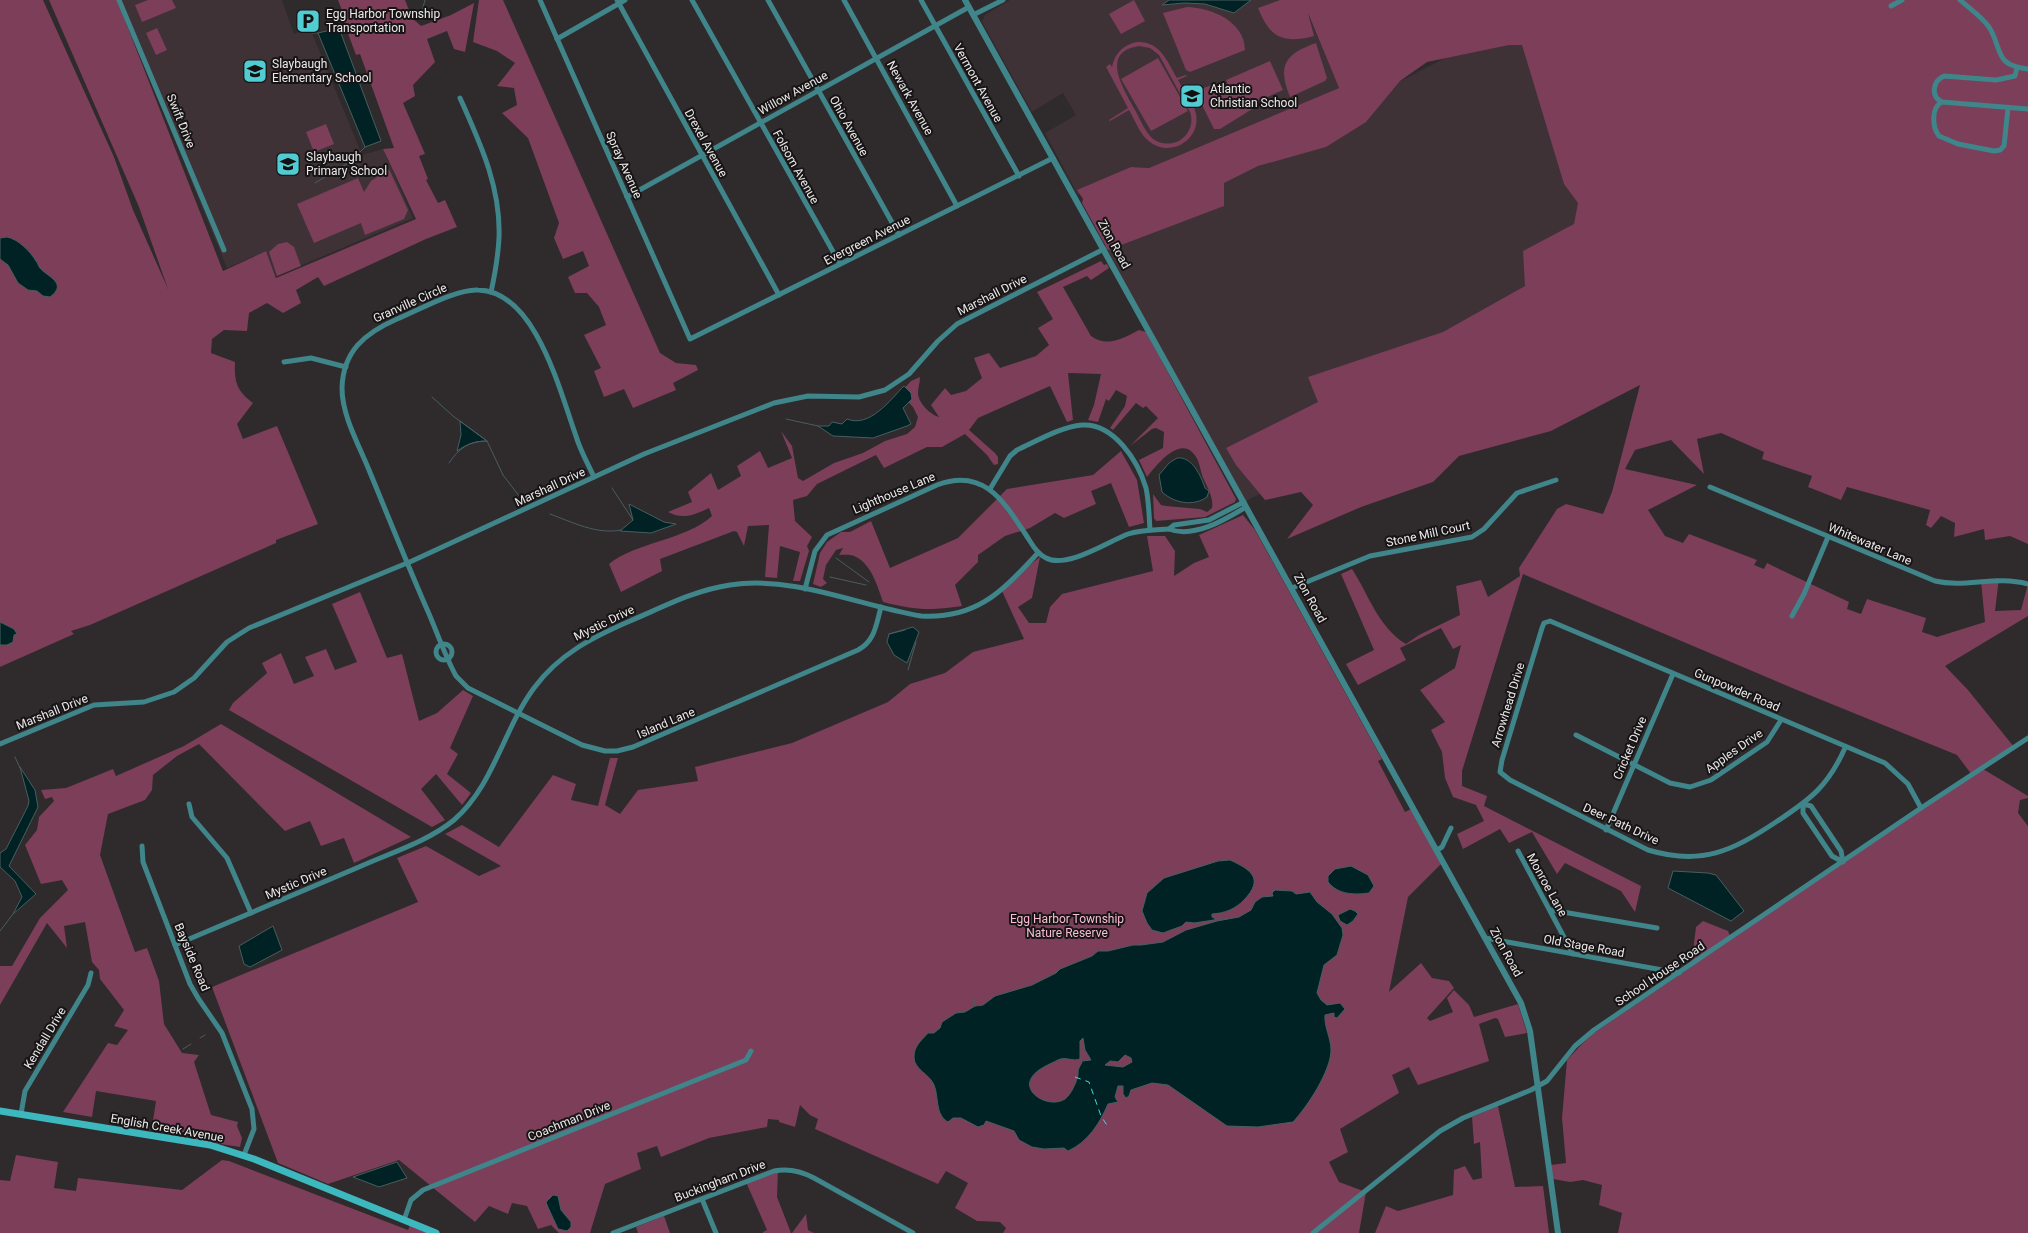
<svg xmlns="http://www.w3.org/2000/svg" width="2028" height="1233" font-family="Roboto,sans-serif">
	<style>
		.built { fill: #3e3236 }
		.green { fill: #7c3e59; fill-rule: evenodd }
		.water { fill: #012224; stroke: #485e5f; fill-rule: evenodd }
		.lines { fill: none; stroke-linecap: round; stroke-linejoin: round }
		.stream { stroke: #485e5f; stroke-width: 1 }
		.ferry { stroke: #3adae1; stroke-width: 1; stroke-dasharray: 6 5; stroke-linecap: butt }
		.minor { stroke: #3f8589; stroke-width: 5 }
		.tertiary { stroke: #3f8589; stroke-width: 6 }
		.secondary { stroke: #3cb8be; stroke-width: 7 }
		.labels { text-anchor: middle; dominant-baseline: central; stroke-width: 4; stroke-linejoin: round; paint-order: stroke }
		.poi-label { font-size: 12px; fill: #ede9ea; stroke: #161414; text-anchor: start }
		.street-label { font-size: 12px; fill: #ede9ea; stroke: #161414 }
		.park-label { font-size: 12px; fill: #fabdd5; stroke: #161414 }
	</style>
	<rect width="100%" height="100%" fill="#2f2a2c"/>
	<g class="built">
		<path d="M119,0H282L294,34L310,28L362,155L383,149L413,218L276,276L266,251L227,268L188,173L181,150Z"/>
		<path d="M1010,0H1302L1339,88L1149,168L1131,167L1078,195L1045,133L1076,115L1063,93L1032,112L982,22L985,15Z"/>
		<path d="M1559,0L1805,222L1244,502L1099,235Z"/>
	</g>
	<g class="green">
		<path d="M0,0H43L114,157L133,210L168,289L139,207L49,0H117L223,271L266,251L276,278L416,219L383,149L394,148L360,54L356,55L341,15L343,13L338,0H405L412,18L421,26L451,15L474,3L465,52L454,49L447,31L427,39L435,62L413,85L415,96L403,103L425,154L419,156L428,179L426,180L438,203L445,200L457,227L426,239L324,286L318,277L296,290L301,303L283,313L267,303L249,313L247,331L224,330L212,339L211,353L235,362C234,382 237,391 253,403L237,424L243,439L277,426L318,524L276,540V543L90,625L71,631L74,634L0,667Z"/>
		<path d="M148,0H172L176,8L142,22L135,5Z"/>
		<path d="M479,0H503L660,353L676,363L696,365L698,370L673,383L676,390L633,408L624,389L604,397L594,371L601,368L584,335L606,325L599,307L587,293H575L568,277L589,266L583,251L563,259L554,238L559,223L528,138L502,113L517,105L514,88L497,86L515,63L497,51L473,42Z"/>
		<path d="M1134,0L1145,21L1121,34L1109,14Z"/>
		<path d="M1280,0H2028V544L2010,536L1985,540L1984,529L1954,537L1955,523L1941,516L1931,528L1926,525L1930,510L1847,487L1841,500L1808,487L1812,476L1762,459L1764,452L1721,433L1697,439L1704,474L1671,440L1635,450L1625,469L1697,485L1648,510L1665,536L1683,543L1689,534L1757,560L1754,565L1764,569L1767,563L1775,567L1849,602L1847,609L1861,614L1867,599L1926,618L1922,632L1937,637L1985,622L1981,581L1999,578L1995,611L2021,610L2028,584V616L1945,666L1968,690L2014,747L1983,769L2028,796V798L2020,800L2018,813L2028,826V1233H1618L1622,1213L1599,1205L1602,1185L1583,1180L1570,1182L1553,1179L1551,1165L1566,1163L1562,1118L1567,1060L1582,1044L1594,1033L1691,967L1696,927L1703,921L1728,931L1731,939L1972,775L1957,755L1797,690L1523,574L1462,771V786L1487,796L1484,806L1641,886L1635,912L1621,891L1565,863L1557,874L1532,832L1509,843L1500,829L1463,849L1457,834L1484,821L1476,805L1453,797L1445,778L1442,752L1431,730L1445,722L1420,690L1455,668L1461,645L1453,649L1441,628L1400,648L1406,660L1358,685L1346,664L1374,650L1341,574L1352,569C1369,595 1378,627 1406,644L1419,635L1460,615L1456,586L1481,580L1488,597L1520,576L1519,568L1557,509L1566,504L1603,514L1612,492L1640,385L1551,431L1459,456L1433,482L1361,507L1287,539L1313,505L1301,492L1265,500L1236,465L1226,448L1318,402L1308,377L1443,332L1525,286L1523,251L1574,224L1578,203L1564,184L1522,45H1509L1427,62L1400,81L1366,122L1326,147L1258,166L1224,183V206L1108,250L1082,203L1083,199L1077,190L1131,167L1149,168L1339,88L1308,13L1314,36C1283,44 1270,38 1258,8Z"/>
		<path d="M1187,7C1212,8 1244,21 1245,50L1190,72L1186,70L1163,13Z"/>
		<path d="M157,28L167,50L156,55L146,33Z"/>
		<path d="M1137,42C1160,41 1167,61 1177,78L1186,75L1187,76L1178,80C1184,91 1193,102 1196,114C1201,140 1170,158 1150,142C1140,135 1135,120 1129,110L1110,121L1109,120L1128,108L1106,67L1110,64L1112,67C1115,53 1123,45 1137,42ZM1139,46L1150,48L1159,55L1190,112C1193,120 1191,130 1185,136C1177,145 1163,146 1153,139C1145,132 1140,119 1135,110C1124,89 1099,52 1139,46Z"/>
		<path d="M1316,43L1327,78L1325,81L1290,97C1277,65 1285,54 1316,43Z"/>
		<path d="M1158,58L1188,111L1151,131L1121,79Z"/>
		<path d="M1270,61L1283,90L1252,104L1254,108L1220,129H1214L1195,91L1212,85L1229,87L1226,80Z"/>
		<path d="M326,124L334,144L314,152L306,132Z"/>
		<path d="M389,169L408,210L404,219L365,235L361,223L314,243L297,204L358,178L364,192L371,181Z"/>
		<path d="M287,242L294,247L301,266L277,276L269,252L278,244Z"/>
		<path d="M1101,261L1104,265L1107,264L1109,268L1091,280L1087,276L1063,287L1091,336C1107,348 1124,338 1139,330L1146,332L1236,499L1235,502L1205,517L1156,521L1154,518L1153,494L1161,505L1166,506L1200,509L1207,512L1212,508C1214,496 1206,486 1202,475C1200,468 1199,459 1193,453C1178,437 1156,466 1147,477L1139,460L1163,448L1164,432L1156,428L1152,429L1130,446L1158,418L1146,406L1143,408L1136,403L1113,430L1110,428L1125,406L1127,396L1116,390L1109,401L1106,399L1098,422L1088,420L1094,405L1101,374L1068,373L1073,420L1067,422L1050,386L978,418L969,430L995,453L998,457V464L994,465L987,455L965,434L942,447H927L884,468L876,455L817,484L807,496L793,500L795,521L812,537L807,546L809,551L800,581H793L800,552L780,546L777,578L765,577L769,525L748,526L744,546L737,532L734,531L660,559L662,571L621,592L609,564C636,542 686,540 712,516L709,508C694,515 683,520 668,512L692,502L688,492L711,473L718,490L741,476L737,466L760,451L768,468L792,458L781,431L792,446L798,478L803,481L834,463L863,453L885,441L907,434L915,427L918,417L913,407L900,393L911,381L920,377C920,382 918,388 918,393C918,403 931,415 939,417L931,405L945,388L951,395L966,391L982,378L974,358L989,353L1000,368L1036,356L1049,345L1038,328L1053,319L1037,292Z"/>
		<path d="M1121,451L1137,480L1144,523L1129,527L1111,483L1091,491L1096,504L1064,518L1055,513L1030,528L1005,536L978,555V562L955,585L962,606C930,611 914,610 883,602C878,587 871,564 856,557C851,554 844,555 839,555L843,548L836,550L826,565L823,579L827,583L821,587L813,584L820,553L827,542L841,532H850L871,521L890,568L958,538L1007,489L1093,475Z"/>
		<path d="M1243,515L1255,530L1382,759L1378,761L1405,812L1411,809L1441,864L1408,897L1389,992L1421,963L1432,978L1449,981L1454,988L1427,1018L1430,1021L1453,1012L1447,998L1454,990L1469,1005L1474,1017L1518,1004L1527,1033L1505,1037L1498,1019L1495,1018L1479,1024L1489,1061L1418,1085L1409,1067L1392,1075L1399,1093L1340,1129L1348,1152L1329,1162L1339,1182L1366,1192L1359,1233H1003L1006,1228L1000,1222L977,1221L955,1208L968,1183L946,1171L938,1184L815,1129L818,1119L810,1115L800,1105L795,1127L779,1122V1120L768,1119L767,1127L709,1138L661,1157L657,1146L637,1153L641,1169L605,1184L590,1233H559L551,1225L538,1229L527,1206L512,1203L508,1214L489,1206L475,1222L399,1160L328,1184L278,1163L212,987L418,902L397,858L426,846L479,876L501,866L445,834L462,825L499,847L553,775L576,784L571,800L598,806L610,758H618L605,805L620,814L638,790L698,781L695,767L792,743L888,702L910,684L945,673L973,652L1024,639L1002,591L1021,572L1040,557L1032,598L1018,607L1029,623H1046L1050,607L1062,594L1153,571L1147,536H1165L1175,551L1174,576L1194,563L1209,557L1199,535Z"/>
		<path d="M360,592L387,658L402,654L419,721L437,713L463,690L473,696L450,748L458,754L447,774L471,793L462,805L436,774L421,789L445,820L432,827L229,710L233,703L267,673L262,663L281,653L294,684L314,676L305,657L326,649L335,670L357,662L332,604Z"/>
		<path d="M221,724L411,837L354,863L344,838L321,846L310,821L285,831L199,744L177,756L153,775L152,790L145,800L108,814L100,855L135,952L147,948L159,981L164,1024L182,1053L199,1055L194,1062L211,1115L238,1122L237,1126L242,1138L240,1147L195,1140L193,1134L152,1127L156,1101L96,1091L92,1117L63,1112L108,1043L117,1045L128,1030L114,1026L124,1010L100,979L99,970L92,962L85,922L64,926L67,948L47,923L0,1005V966H12L40,918L68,890L62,880L41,884L25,845L37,830L39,817L54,801L52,797L45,799L41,790L66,788L113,769L116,776L184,746Z"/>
		<path d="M1498,1106L1515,1187L1543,1186L1549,1233H1375L1386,1206L1398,1211L1453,1195L1454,1170L1465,1166L1473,1180L1482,1178L1480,1142L1474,1144L1472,1117Z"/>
		<path d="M16,1155L58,1162L54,1188L76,1191L78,1178L182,1190L222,1160L229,1161L408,1230L410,1225L429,1233H0V1180L10,1181Z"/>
		<path d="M778,1170L777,1197L791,1233H763V1232L767,1230L746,1182Z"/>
		<path d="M806,1214L808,1230L814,1233H792Z"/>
		<path d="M664,1216L670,1233H638L636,1227Z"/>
	</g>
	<g class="water">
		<path d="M1169,0H1251L1234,13L1205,4L1184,3L1162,5Z"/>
		<path d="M339,28L381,141L365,147L318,33Z"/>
		<path d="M7,237C18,239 30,251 36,261C38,263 38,266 40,268C46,276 69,283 50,297L43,296L37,291L28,290L18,283L8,265L0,259V238Z"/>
		<path d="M904,386L911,393L912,399L903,408L911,424L907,426L873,438L833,436L818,426H829L832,422L842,424L847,419C870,428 890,400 904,386Z"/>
		<path d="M460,421L487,441C475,441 467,444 457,451L461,435Z"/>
		<path d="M1177,458C1192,456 1201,476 1205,488L1209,491L1207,497C1193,507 1174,503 1162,492L1159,475L1169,463Z"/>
		<path d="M629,504L664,522L676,524L651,533L620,531L633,520Z"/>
		<path d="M0,622L14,629L17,634L14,635L13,642L7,645H0Z"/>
		<path d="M913,627L919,632L907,663L894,655L887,642L889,634Z"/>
		<path d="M20,767L35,790L38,807L9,866L36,894L13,914L22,897L15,881L0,867V853L6,849L28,806L29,801Z"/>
		<path d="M1230,860C1252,870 1264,879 1244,900C1235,909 1226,913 1212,914V917L1216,919L1214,920L1194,923L1186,922L1182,926L1163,933L1152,930L1147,923L1142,911L1147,893L1164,878L1218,861Z"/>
		<path d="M1351,866L1368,875L1374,886L1369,893C1355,895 1338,895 1328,882V876L1335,869Z"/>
		<path d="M1673,871L1708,873L1716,875L1744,911L1731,921L1668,888Z"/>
		<path d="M1275,890L1292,891L1296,894L1310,892L1317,902L1332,914L1342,928L1343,935L1337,955L1324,965L1317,993L1321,1000L1327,1005L1340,1003L1345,1009L1337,1018L1334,1017V1013L1325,1015C1324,1027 1331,1038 1331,1050C1331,1071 1307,1107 1293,1122L1258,1127L1227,1126L1168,1085L1152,1083L1131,1090L1129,1096L1126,1098L1123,1094V1086H1118L1115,1097L1118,1102L1108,1104C1100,1123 1088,1142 1068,1151L1064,1148L1044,1149L1032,1147L1019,1140L1014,1131L986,1121L984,1125L978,1127L961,1118H953L948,1122C935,1115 939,1097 934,1085C930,1074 914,1070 914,1057C914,1046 921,1041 928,1033H934L940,1028L942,1022L956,1013L965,1012L975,1006L983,1005L995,996L1032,985L1056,973L1060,969L1092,956L1098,951H1108L1133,945H1141L1163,942L1186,930L1217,921L1239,917L1251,910L1255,902L1262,897L1273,896L1272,893ZM1083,1038L1085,1050L1091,1060L1082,1061C1082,1064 1080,1065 1079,1068C1078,1069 1078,1074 1078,1075C1077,1081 1071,1095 1065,1099C1050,1109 1021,1093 1032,1077C1037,1069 1050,1064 1058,1060C1066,1056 1072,1062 1080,1059V1041ZM1125,1055L1131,1058L1132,1062L1123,1067L1105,1065L1110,1061L1118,1062Z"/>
		<path d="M1350,909L1355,911L1358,914L1353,921L1347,925L1340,921L1338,915Z"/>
		<path d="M273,926L282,950L250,967L244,964L239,946Z"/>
		<path d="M397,1162L407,1178L379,1187L353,1177Z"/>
		<path d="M553,1195L558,1196L561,1210L571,1222V1227L567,1231L558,1229C556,1224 547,1206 546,1202Z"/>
	</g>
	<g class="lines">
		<g class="stream">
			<path d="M422,11L425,0"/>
			<path d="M312,33H318"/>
			<path d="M315,183L350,162L365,147"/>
			<path d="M432,397L453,416L487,441L503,475L520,497"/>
			<path d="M786,419L818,426"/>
			<path d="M449,463C459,448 469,441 487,441"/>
			<path d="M612,488L633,520"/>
			<path d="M550,514C572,522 597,535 621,530"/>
			<path d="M836,558L869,582"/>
			<path d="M830,577L866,585"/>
			<path d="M889,634L905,630"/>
			<path d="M908,670L916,642"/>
			<path d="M15,757L20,768"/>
			<path d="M1216,919H1227"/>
			<path d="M0,931L13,914"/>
			<path d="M973,996L975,1006"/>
			<path d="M200,1038L205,1035"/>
			<path d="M183,1049L191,1044"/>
		</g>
		<path class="ferry" d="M1075,1077L1089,1082L1101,1116L1108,1127"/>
		<g class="minor">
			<path d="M119,0L224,250"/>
			<path d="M540,0L690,339L1053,158"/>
			<path d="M617,0L779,295"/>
			<path d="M692,0L840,264"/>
			<path d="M768,0L899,235"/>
			<path d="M844,0L957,206"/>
			<path d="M921,0L1019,176"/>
			<path d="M1960,0C1969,8 1982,17 1989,27C2003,49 1993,65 2028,69"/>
			<path d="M1891,6L1902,0"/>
			<path d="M973,15L1003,0"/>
			<path d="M557,39L625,0"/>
			<path d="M2017,68L2015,76L1996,80L1944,76C1933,81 1930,96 1942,102L2028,109"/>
			<path d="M460,98C480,143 501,187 499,238C498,256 495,274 491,292"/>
			<path d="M1942,102C1931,107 1932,127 1939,136L1958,144L1994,151L2000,150L2004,146L2008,108"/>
			<path d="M627,197L969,7"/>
			<path d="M284,362L311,358L346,367"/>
			<path d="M594,477C588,464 580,450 576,436C560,392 536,291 478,290C456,289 419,310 397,319C365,333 343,351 342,388C342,416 359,445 369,470C388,516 406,561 426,607C436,629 444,654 456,676L468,688L582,745L605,751H617L633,747L858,650C875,641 876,625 881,607"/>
			<path d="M1710,487L1935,581C1966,588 1996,575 2028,584"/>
			<path d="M990,489L1010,456L1017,450C1037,441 1060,427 1082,425C1114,423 1138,461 1146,488C1149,502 1149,516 1150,530"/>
			<path d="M1244,502L1209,520L1174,525L1169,529C1194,539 1226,519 1246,507"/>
			<path d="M1292,588L1370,556L1472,537L1484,529L1517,493L1556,480"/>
			<path d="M805,589L815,551L827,535L937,485C984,467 1004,502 1026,535C1032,544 1037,554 1046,558C1067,569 1107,542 1128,534C1140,530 1155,530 1169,529"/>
			<path d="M1792,616L1804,594L1828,537"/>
			<circle cx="444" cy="652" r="8"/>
			<path d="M1576,735L1670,783L1690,787L1711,780L1767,742L1781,720"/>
			<path d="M0,744L94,705L144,702L174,692L194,678L227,642L249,628L412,561L644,454L774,403L808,396L859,397L885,390L909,374L938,341L957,324L1104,249"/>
			<path d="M1845,748C1828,786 1811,799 1776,822C1732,851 1702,866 1648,850L1510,780L1500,772L1502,760L1542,628L1544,623L1550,621L1885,763L1908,784L1921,808"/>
			<path d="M189,804L192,817L227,858L251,913"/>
			<path d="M1803,804L1811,806L1841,851L1843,862L1832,856L1803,813Z"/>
			<path d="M1606,830L1673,674"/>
			<path d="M142,846L143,862L190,984L198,998L222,1033L252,1109L254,1129L244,1155"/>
			<path d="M1437,850L1442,847L1451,828"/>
			<path d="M1518,851L1573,954"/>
			<path d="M1551,910L1657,928"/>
			<path d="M1485,938L1679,973"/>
			<path d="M175,945C237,919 298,893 359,867C390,853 427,842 454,820C494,785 503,730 534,688C559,654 593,637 630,621C663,607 695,590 730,585C793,575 860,606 921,616C978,619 1002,591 1038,553"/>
			<path d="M21,1114L25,1091L88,985L91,973"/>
			<path d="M702,1199L716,1233"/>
			<path d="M404,1220L411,1200L423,1190L746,1060L751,1051"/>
			<path d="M613,1233L774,1171C789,1168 801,1171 814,1178L913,1233"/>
			<path d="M1313,1233L1440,1131L1463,1118L1531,1090L1547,1081L1575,1046L1594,1030L1921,808L2028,738"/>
		</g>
		<path class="tertiary" d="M965,0L1521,1003L1530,1031L1558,1233"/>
		<path class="secondary" d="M0,1111L210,1145L254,1159L436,1233"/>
	</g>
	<defs>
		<g id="parking-square" transform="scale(1.25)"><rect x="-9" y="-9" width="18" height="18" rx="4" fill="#51ccd2" stroke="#161414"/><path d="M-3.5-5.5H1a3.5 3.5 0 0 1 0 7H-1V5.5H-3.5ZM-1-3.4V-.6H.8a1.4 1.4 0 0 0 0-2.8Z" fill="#111"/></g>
		<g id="school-square" transform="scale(1.25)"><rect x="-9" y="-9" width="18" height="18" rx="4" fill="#51ccd2" stroke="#161414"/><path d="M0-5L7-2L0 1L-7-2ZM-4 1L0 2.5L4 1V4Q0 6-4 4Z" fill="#111"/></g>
	</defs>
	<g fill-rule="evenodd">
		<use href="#parking-square" x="308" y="21"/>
		<use href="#school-square" x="255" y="71"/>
		<use href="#school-square" x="1192" y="96"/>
		<use href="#school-square" x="288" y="164"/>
	</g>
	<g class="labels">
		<g class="poi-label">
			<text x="326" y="14">Egg Harbor Township<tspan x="326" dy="14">Transportation</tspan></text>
			<text x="272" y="64">Slaybaugh<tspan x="272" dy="14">Elementary School</tspan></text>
			<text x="1210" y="89">Atlantic<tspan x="1210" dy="14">Christian School</tspan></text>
			<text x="306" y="157">Slaybaugh<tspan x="306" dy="14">Primary School</tspan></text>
		</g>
		<g class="street-label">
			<text transform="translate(978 83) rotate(61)">Vermont Avenue</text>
			<text transform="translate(793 93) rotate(-29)">Willow Avenue</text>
			<text transform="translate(910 98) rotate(61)">Newark Avenue</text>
			<text transform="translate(181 121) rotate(68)">Swift Drive</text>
			<text transform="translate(849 126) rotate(61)">Ohio Avenue</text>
			<text transform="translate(706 143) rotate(61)">Drexel Avenue</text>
			<text transform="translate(624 165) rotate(66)">Spray Avenue</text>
			<text transform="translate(796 167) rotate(61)">Folsom Avenue</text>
			<text transform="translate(867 240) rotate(-27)">Evergreen Avenue</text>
			<text transform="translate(1114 244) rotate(61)">Zion Road</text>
			<text transform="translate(992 295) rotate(-27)">Marshall Drive</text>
			<text transform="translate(410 303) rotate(-24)">Granville Circle</text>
			<text transform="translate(550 487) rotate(-25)">Marshall Drive</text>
			<text transform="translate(894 493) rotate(-23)">Lighthouse Lane</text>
			<text transform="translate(1428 534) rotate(-12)">Stone Mill Court</text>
			<text transform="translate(1870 544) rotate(23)">Whitewater Lane</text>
			<text transform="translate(1310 598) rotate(61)">Zion Road</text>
			<text transform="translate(604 623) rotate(-26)">Mystic Drive</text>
			<text transform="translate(1737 690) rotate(23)">Gunpowder Road</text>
			<text transform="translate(1508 705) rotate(-73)">Arrowhead Drive</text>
			<text transform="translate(52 712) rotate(-22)">Marshall Drive</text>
			<text transform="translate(666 723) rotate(-23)">Island Lane</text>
			<text transform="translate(1630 748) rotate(-67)">Cricket Drive</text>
			<text transform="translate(1734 751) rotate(-35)">Apples Drive</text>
			<text transform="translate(1621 824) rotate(25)">Deer Path Drive</text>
			<text transform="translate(296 883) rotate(-23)">Mystic Drive</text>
			<text transform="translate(1547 885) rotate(61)">Monroe Lane</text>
			<text transform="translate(1584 946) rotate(10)">Old Stage Road</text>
			<text transform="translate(1506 952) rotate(61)">Zion Road</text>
			<text transform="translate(192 957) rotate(67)">Bayside Road</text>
			<text transform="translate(1660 974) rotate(-34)">School House Road</text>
			<text transform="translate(45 1038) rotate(-59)">Kendall Drive</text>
			<text transform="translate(569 1121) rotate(-22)">Coachman Drive</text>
			<text transform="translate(167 1128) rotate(10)">English Creek Avenue</text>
			<text transform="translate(720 1181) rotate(-21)">Buckingham Drive</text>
		</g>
		<g class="park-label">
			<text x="1067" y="919">Egg Harbor Township<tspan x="1067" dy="14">Nature Reserve</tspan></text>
		</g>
	</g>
</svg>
